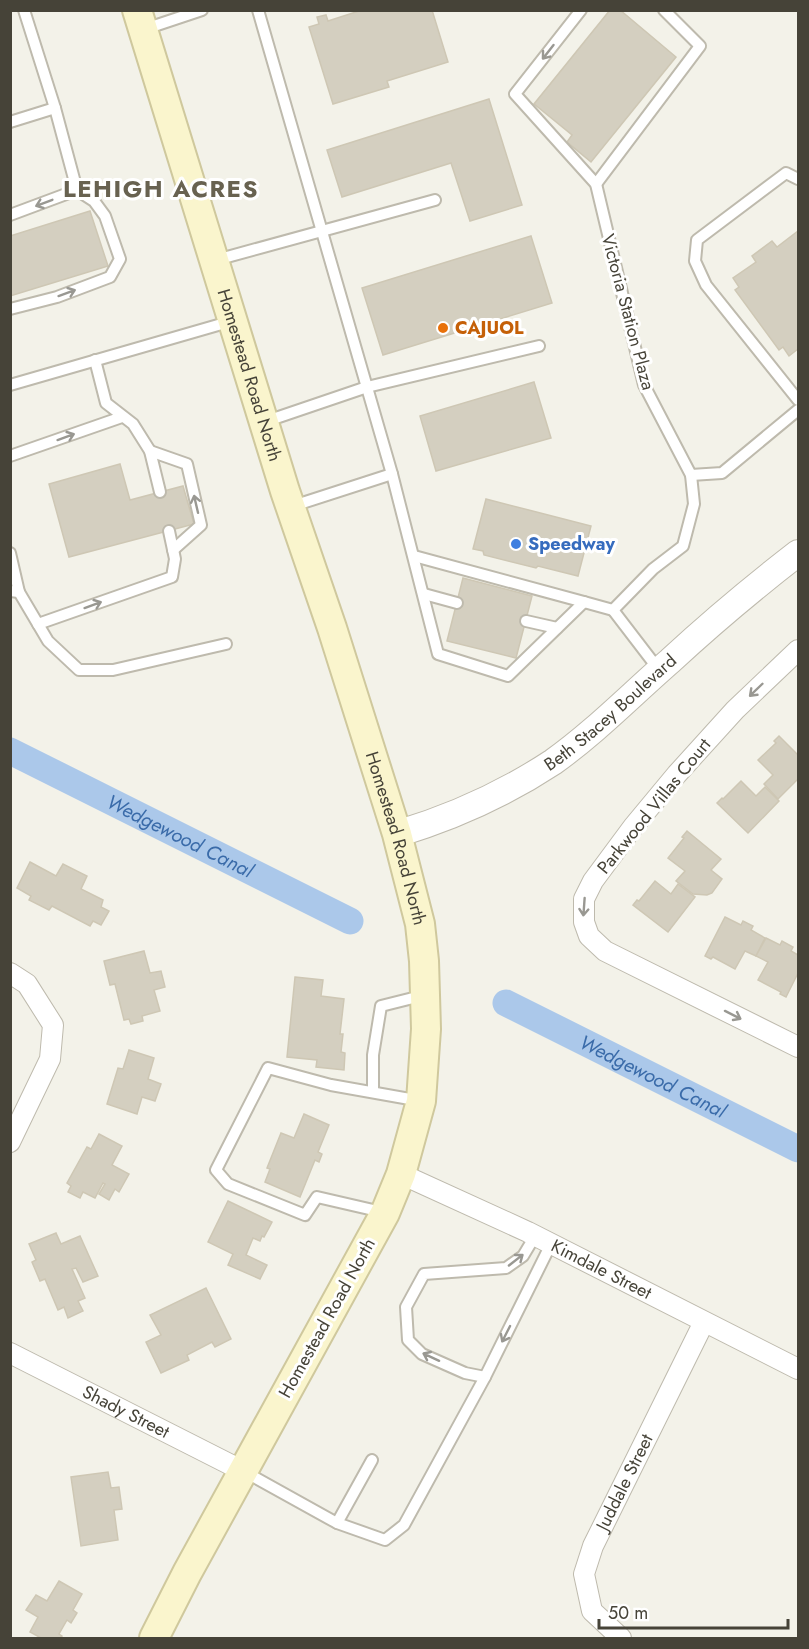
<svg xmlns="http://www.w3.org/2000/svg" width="809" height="1649" font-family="Jost,sans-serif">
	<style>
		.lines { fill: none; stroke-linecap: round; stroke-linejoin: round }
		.canal { stroke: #abc8ea; stroke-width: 27 }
		.building { fill: #d4cfc0; stroke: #cec7b4; stroke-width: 1.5 }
		.service-casing { stroke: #bebaad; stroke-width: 14 }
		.minor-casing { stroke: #bebaad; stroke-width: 22 }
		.tertiary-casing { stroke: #bebaad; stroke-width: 28 }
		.secondary-casing { stroke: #cfc89d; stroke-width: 32 }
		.service { stroke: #fff; stroke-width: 10 }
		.minor { stroke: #fff; stroke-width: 20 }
		.tertiary { stroke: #fff; stroke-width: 26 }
		.secondary { stroke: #faf5cd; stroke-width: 28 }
		.oneway { stroke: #999892 }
		.food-dot { fill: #e8710a; stroke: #fff; stroke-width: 2 }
		.shop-dot { fill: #3f7fe0; stroke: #fff; stroke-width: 2 }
		.labels { text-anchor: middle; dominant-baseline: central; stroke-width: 6; stroke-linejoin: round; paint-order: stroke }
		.street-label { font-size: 18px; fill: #464338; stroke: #fff }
		.food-label { font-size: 18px; font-weight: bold; fill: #c56008; stroke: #fff; text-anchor: start }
		.shop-label { font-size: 18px; font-weight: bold; fill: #366cbe; stroke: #fff; text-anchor: start }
		.water-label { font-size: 20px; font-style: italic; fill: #3a6ba9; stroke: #fff }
		.district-label { font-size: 24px; font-weight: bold; letter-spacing: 1.5px; fill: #686250; stroke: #fff }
	</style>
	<rect width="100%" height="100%" fill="#f3f2e9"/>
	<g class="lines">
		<g class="canal">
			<path id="s1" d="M10,751L350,921"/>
			<path id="s2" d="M506,1003L798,1149"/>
		</g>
	</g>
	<g class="building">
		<path d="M362,10H432L448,62L387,81L389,87L333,104L309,27L319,24L317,17L326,15L328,21Z"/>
		<path d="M610,10H620L676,57L591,162L567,142L572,135L534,104Z"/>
		<path d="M489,99L522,205L470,221L451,163L342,197L327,150Z"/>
		<path d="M90,211L108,266L10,296V236Z"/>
		<path d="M798,231V349L789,356L783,347L779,350L735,290L739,287L733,278L756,262L752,256L772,241L777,247Z"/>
		<path d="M531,236L552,303L383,355L362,288Z"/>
		<path d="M534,382L551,438L436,471L420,416Z"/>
		<path d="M120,464L130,500L183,486L194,524L69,557L49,484Z"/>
		<path d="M486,499L591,526L578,576L538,566L536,568L484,555L483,551L473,549Z"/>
		<path d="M463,578L532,596L516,658L447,641Z"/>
		<path d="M779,736L798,755V779L778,799L764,784L773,775L758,760L776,743L774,741Z"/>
		<path d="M741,781L756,796L765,787L779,801L748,833L717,803L722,798L723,799Z"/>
		<path d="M687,831L721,859L711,870L722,879L712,893L707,895L693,894L676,881L685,871L668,858L684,838L682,837Z"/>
		<path d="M30,862L56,876L63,864L87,876L81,889L103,900L101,907L109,911L101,925L93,921L90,926L52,906L49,910L29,900L31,896L17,888Z"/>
		<path d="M655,881L671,894L678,884L695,897L668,932L633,905L637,900L639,901Z"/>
		<path d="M725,917L741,925L743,921L753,926L751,930L765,938L756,956L745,951L735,969L713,957L711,959L705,956Z"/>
		<path d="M766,938L780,945L782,941L793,947L791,951L798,955V973L786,997L780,994L781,992L758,980L768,962L756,956Z"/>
		<path d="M144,951L150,973L161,971L165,987L154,990L160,1011L142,1016L143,1021L131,1024L129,1019L124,1020L115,984L110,985L104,961Z"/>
		<path d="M295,977L323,980L321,996L344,999L340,1034H343L341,1052L345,1053L344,1070L316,1067L317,1060L287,1057Z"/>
		<path d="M129,1050L154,1058L148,1079L161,1084L155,1101L142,1097L137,1114L107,1104L118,1068L123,1069Z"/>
		<path d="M304,1114L329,1125L318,1152L322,1154L319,1162L315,1160L300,1197L265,1182L270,1169L267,1168L281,1133L294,1138Z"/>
		<path d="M99,1134L122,1146L112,1165L129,1174L119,1192L115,1189L109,1200L99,1194L105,1184L103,1183L95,1198L83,1192L80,1198L68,1192L71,1186L67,1183L87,1147L91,1149Z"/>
		<path d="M228,1201L272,1222L264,1237L262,1236L260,1241L253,1238L246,1255L267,1265L260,1279L228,1265L233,1254L208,1242Z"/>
		<path d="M56,1233L61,1244L80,1236L98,1276L83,1282L76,1268L72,1269L85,1298L78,1301L83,1311L68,1318L64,1307L58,1310L45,1279L40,1281L32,1262L36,1260L29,1244Z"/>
		<path d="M206,1288L231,1339L215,1347L212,1342L187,1355L189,1360L161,1373L146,1342L161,1335L150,1315Z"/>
		<path d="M108,1472L111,1488L119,1487L122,1509L114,1510L118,1540L81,1546L71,1477Z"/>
		<path d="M59,1581L82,1594L73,1610L77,1613L71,1623L67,1620L59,1634L62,1636L60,1638H41L30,1632L38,1617L26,1610L36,1595L47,1601Z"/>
	</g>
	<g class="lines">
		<g class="service-casing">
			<g id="service">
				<path d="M258,10L392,474L438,654L508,676L584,602L613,610"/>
				<path d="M581,10L515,94L596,184L644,385L691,475L694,504L683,546L653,569L613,610L659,670"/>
				<path d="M145,29L202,10"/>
				<path d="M10,122L55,108L24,10"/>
				<path d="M798,179L786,173L697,240L695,261L706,285L798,400"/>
				<path d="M596,184L700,46L664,10"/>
				<path d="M10,215L77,190"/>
				<path d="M216,260L435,200"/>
				<path d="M10,309L57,297L110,277L120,259L105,216L94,201L77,190L55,108"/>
				<path d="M95,360L106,403L133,424L150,451L160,492"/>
				<path d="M10,385L232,321"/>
				<path d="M264,422L367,387L539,346"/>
				<path d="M150,451L187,464L201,525L173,550"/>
				<path d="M10,456L122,417"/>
				<path d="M691,475L722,473L798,410"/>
				<path d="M293,506L392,474"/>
				<path d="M10,553L19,592L10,591"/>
				<path d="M414,556L584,602"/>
				<path d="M19,592L48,641L79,670H113L226,644"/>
				<path d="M424,594L457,603"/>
				<path d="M526,621L557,628"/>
				<path d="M38,624L172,577L175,559L169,531"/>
				<path d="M373,1092V1055L381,1006L425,995"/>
				<path d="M382,1212L317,1197L305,1215L228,1184L216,1170L268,1068L331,1085L421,1101"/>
				<path d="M485,1377L465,1373L422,1354L408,1340L406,1307L424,1274L506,1268L523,1256L535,1236"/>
				<path d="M245,1472L337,1523L385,1540L404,1525L485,1377L551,1244"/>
				<path d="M337,1523L372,1460"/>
			</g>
		</g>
		<g class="minor-casing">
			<g id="minor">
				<path d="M798,650L735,710L677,774L633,827L593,881L584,899V922L589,936L605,951L798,1047"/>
				<path d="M10,973L27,984L53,1025L50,1059L10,1142"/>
				<path id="s3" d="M401,1174L528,1232L798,1369"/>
				<path id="s4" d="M10,1353L243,1471"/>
				<path id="s5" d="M621,1638L592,1611L584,1574L593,1546L704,1322"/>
			</g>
		</g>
		<g class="tertiary-casing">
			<g id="tertiary">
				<path id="s6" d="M397,834C450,818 506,793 553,762C595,732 631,695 670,661C711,623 754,587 798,553"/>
			</g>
		</g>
		<g class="secondary-casing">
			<g id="secondary">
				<path id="s7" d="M137,10L285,491L332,628L397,834L420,924L424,961L426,1029L421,1101L401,1174L385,1213L187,1573L154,1638"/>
			</g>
		</g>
		<use href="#service" class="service"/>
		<use href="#minor" class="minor"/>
		<use href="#tertiary" class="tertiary"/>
		<use href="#secondary" class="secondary"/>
	</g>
	<defs><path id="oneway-shaft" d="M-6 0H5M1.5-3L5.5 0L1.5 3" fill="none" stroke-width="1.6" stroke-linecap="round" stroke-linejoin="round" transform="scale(1.5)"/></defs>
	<g class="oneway">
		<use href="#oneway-shaft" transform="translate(548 52) rotate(128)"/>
		<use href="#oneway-shaft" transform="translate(44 203) rotate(159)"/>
		<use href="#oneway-shaft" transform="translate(67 293) rotate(-20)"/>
		<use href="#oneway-shaft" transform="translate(66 437) rotate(-20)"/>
		<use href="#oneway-shaft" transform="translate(196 504) rotate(-103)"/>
		<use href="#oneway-shaft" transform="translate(93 605) rotate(-20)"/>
		<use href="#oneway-shaft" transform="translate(756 690) rotate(136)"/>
		<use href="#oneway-shaft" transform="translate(584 907) rotate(94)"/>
		<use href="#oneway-shaft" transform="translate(733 1015) rotate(27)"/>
		<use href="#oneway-shaft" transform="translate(516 1260) rotate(-38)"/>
		<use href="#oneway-shaft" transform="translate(506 1334) rotate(117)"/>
		<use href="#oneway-shaft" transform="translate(431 1357) rotate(-155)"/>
	</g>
	<circle class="food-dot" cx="443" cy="328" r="6"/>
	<circle class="shop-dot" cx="516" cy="544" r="6"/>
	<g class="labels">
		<g class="street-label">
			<text transform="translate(628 312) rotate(75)">Victoria Station Plaza</text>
			<text stroke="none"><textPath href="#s7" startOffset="382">Homestead Road North</textPath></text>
			<text stroke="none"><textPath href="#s6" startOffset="248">Beth Stacey Boulevard</textPath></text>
			<text transform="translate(654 806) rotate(-51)">Parkwood Villas Court</text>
			<text stroke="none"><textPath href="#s7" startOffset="868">Homestead Road North</textPath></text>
			<text stroke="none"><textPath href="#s3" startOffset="222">Kimdale Street</textPath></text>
			<text transform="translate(327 1318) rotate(-61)">Homestead Road North</text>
			<text stroke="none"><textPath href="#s4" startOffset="130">Shady Street</textPath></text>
			<text stroke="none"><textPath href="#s5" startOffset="178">Juddale Street</textPath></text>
		</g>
		<g class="food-label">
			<text x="455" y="328">CAJUOL</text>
		</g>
		<g class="shop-label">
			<text x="528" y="544">Speedway</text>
		</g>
		<g class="water-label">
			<text stroke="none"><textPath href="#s1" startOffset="190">Wedgewood Canal</textPath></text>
			<text stroke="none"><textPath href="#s2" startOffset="164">Wedgewood Canal</textPath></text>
		</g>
		<g class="district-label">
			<text x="161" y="188">LEHIGH ACRES</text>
		</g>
	</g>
	<rect width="809" height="1649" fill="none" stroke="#464338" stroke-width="24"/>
	<path d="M599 1619v9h189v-9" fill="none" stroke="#464338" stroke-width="3"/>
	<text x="608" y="1619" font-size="18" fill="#464338" stroke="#ffffff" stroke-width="4.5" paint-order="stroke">50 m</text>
</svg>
